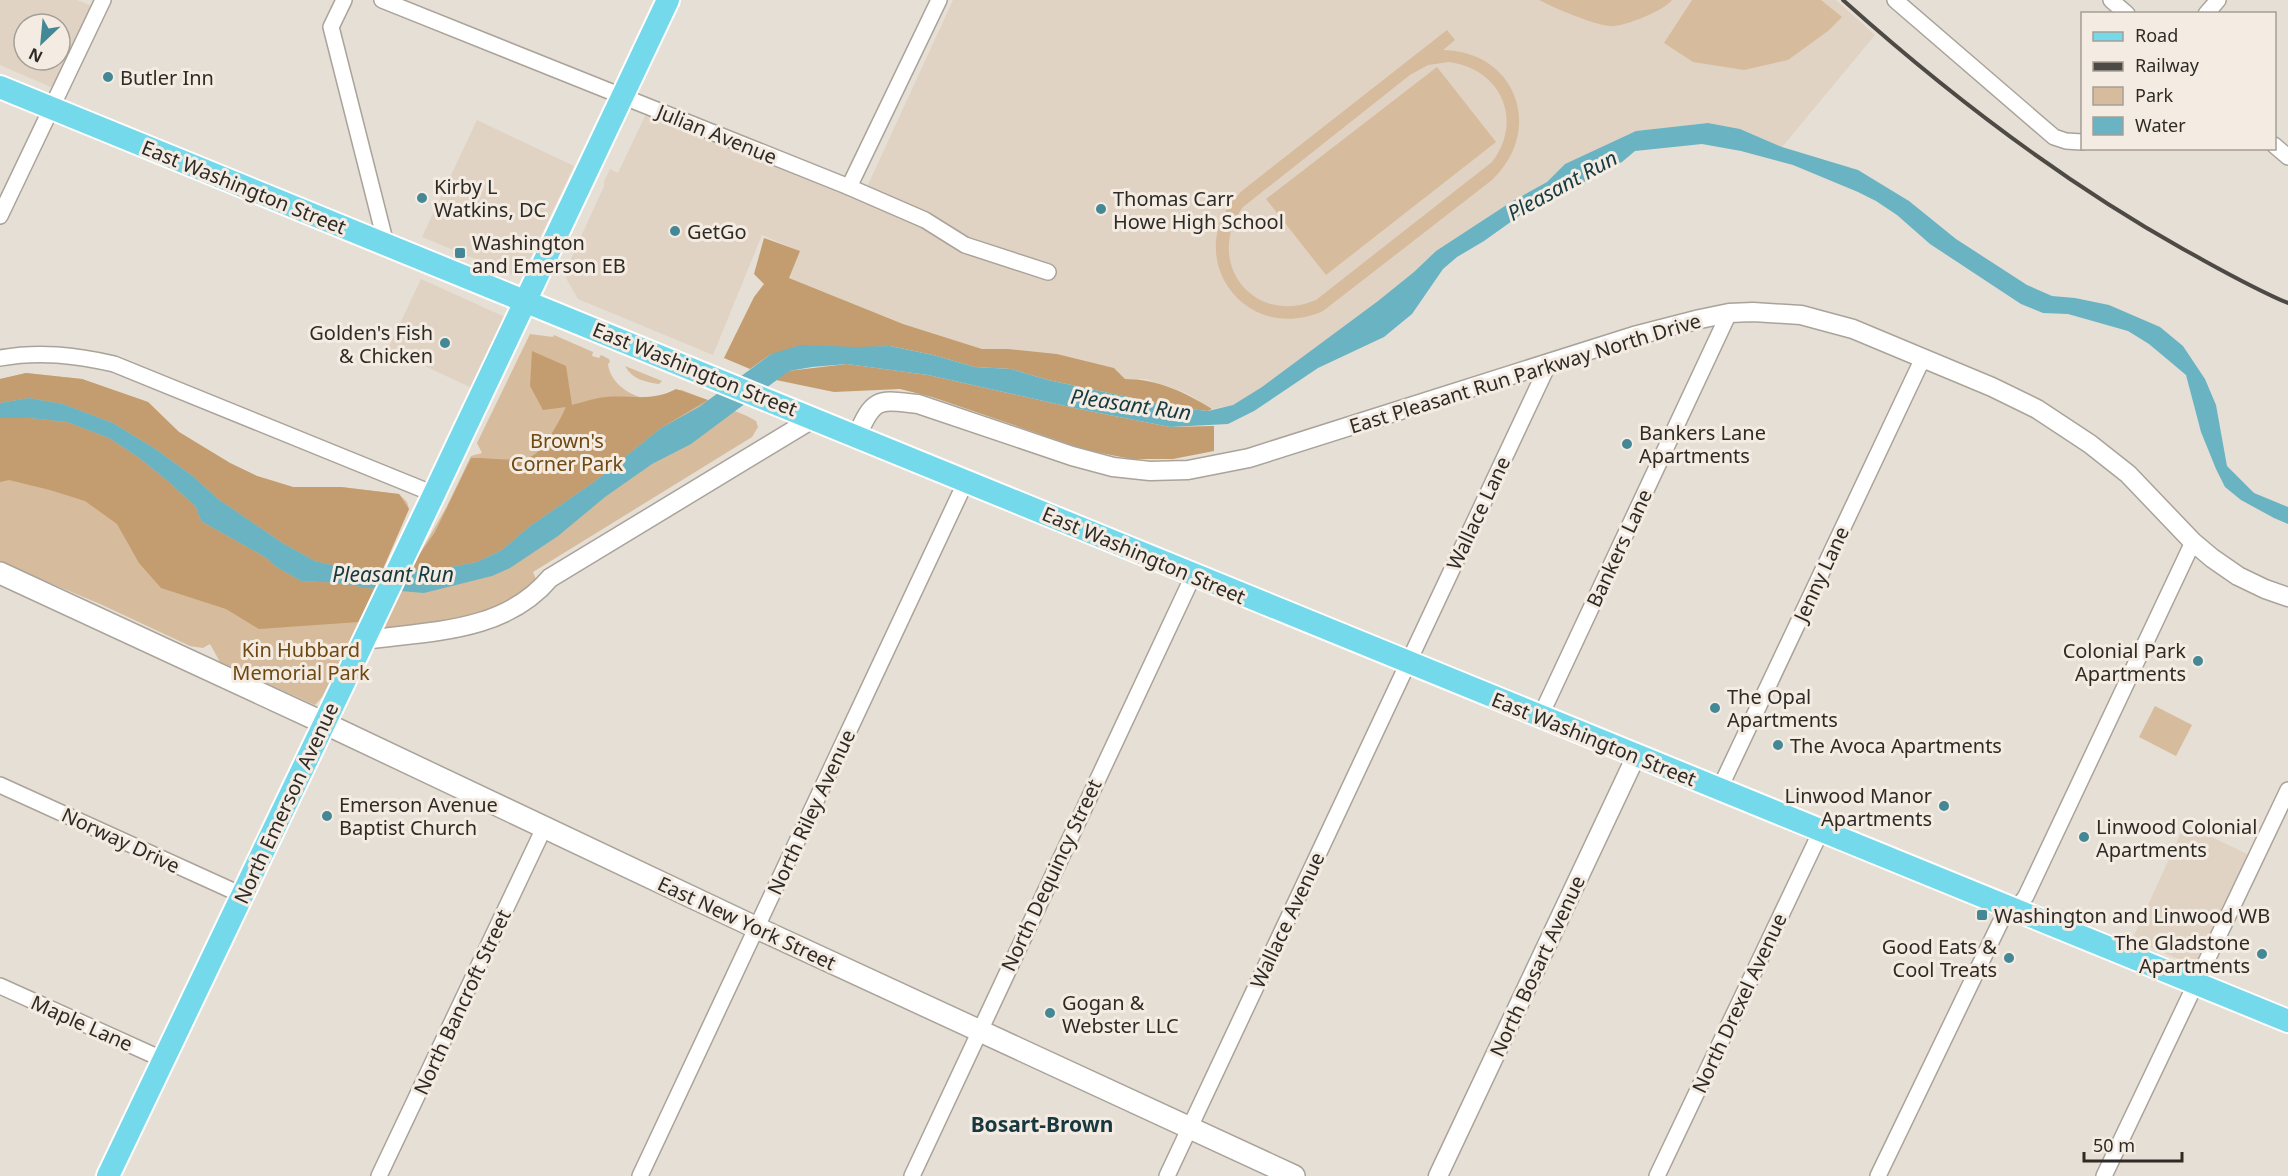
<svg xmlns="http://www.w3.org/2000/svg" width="2288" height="1176" font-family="'Noto Sans',sans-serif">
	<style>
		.built { fill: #e0d3c3; fill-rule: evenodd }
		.green { fill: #d6bb9c; fill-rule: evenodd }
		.forest { fill: #c39d6f }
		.water { fill: #6ab3c3 }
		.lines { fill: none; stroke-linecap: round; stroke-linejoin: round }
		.minor-casing { stroke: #aaa39a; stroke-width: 18 }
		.tertiary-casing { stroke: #aaa39a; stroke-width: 21 }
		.secondary-casing { stroke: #aaa39a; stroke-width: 24 }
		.primary-casing { stroke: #fff; stroke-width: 26 }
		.minor { stroke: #fff; stroke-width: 15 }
		.tertiary { stroke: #fff; stroke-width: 18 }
		.secondary { stroke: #fff; stroke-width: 21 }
		.primary { stroke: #74daeb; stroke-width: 22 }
		.rail { stroke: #4d4944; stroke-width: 4 }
		.poi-dot { fill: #448896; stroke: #f4ece2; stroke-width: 2 }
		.labels { text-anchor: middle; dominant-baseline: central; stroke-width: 6; stroke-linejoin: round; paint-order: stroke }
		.poi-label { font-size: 20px; fill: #2e2b27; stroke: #f4ece2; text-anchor: start }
		.street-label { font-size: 20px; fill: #2e2b27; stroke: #f4ece2 }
		.park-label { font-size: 20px; fill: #6e4810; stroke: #f4ece2 }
		.water-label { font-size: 21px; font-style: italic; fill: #163a41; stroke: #f4ece2 }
		.neighbourhood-label { font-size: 21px; font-weight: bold; fill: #17383f; stroke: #f4ece2 }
	</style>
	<rect width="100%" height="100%" fill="#e6dfd5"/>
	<g class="built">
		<path d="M0,0H77L92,6L53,88L0,65ZM24,24H60V60H24Z"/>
		<path d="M953,0H1836L1875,35L1782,147L1740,129L1708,123L1636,131L1565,164L1547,182L1511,202L1436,251L1414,272L1378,301L1262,387L1233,405L1212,409L1186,393L1146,379H1124L1114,368L1057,354L1008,349H982L903,324L789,278L799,251L762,235L713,355L578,299L567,280L565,272L604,186V181L610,169L618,173L646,114L861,200Z"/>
		<path d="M477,120L574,166L522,275L516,276L422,237Z"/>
		<path d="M421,279L505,317L472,388L388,349Z"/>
		<path d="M2185,824L2251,856L2198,967L2132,940Z"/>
	</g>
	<g class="green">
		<path d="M1539,0H1672C1664,11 1621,28 1609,26C1589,23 1557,9 1539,0Z"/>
		<path d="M1692,0H1821L1842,17L1828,31L1788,60L1744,70L1693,62L1664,43Z"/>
		<path d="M1447,30L1455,40L1443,50C1516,51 1545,130 1492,180L1323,311C1242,347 1177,250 1243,190ZM1449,62C1501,69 1524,120 1492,162L1316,300C1254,327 1203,262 1243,207L1410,75L1428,65Z"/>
		<path d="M1437,67L1496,142L1326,275L1266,199Z"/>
		<path d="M530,334L553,337L554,335L593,352L592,356L599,358L601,355L609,359L610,362L608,364C610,384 635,401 654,398C664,396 672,389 682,390L747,416L756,421L758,427L752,437L533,572L539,587L522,599L439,628L387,629L385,626L388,619L417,558L446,508L471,456L482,453L477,443Z"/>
		<path d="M625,366L662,381L659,384C645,382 632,379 625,366Z"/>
		<path d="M26,373L82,379L148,402L179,432L230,463L257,476L293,487H341L399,494L407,502L409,509L370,599L323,696L315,705L220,662L210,644L203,648L190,646L100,604L0,562V379Z"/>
		<path d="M2155,706L2192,725L2176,756L2139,737Z"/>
	</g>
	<g class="forest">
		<path d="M764,238L800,251L789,278L903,324L982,349H1008L1057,354L1114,368L1125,379C1157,379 1185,392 1212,409L1208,411L1179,408L1048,380L1011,369L975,367L933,355L890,346L771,354L750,369L724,358L754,297L764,284L754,274Z"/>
		<path d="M532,351L566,366L572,405C583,402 595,398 606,397C633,395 652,402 676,389L708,400L661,428L594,482L530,526L502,550L477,562L431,571L411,570L417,558L435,532L471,458C487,457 519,463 532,456C545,449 560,420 566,407L543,410L530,386Z"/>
		<path d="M847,364L928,375L1079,409L1170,427L1214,426V451L1173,459H1131L1086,450L932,397L900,389L834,392L776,380L788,371Z"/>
		<path d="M26,373L82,379L148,402L179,432L230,463L257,476L293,487H341L399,494L409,509L382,571L342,568L315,561L284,544L218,499L194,477L157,450L113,423L63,404L29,398L0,403V379Z"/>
		<path d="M0,418H30L67,422L109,438L138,457L169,482L196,507L201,521L265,557L275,566L301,581L341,583L374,589L359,622L259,629L226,609L161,588L139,563L117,524L85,501L50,490L9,480L0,482Z"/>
	</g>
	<path class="water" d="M1708,123L1740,129L1782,147L1858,170L1909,201L1956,239L2027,285L2052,296L2075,298L2109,305L2160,327L2183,346L2205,379L2216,405L2227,466L2254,493L2288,507V524L2274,518L2241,500L2225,487L2216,469L2201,432L2186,375L2149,344L2128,331L2068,314L2043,313L2021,304L1930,244L1897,215L1876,201L1858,192L1793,165L1741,151L1702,144L1635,151L1622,162L1602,171L1563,195L1537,203L1484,241L1457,257L1443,269L1412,314L1384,337L1318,368L1254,411L1228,424L1170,427L1079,409L928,375L847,364L812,367L789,371L691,444L652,464L605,497L558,536L510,568L492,576L424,593L366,588L341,583L301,581L275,566L265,557L201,521L196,507L169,482L138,457L109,438L67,422L30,418H0V403L29,398L63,404L113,423L157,450L194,477L218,499L284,544L315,561L343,568L431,571L477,562L502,550L530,526L594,482L661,428L699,407L771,354L801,345L857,347L890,346L933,355L975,367L1011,369L1048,380L1179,408L1208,411L1233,405L1262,387L1378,301L1414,272L1436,251L1511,202L1547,182L1565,164L1636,131Z"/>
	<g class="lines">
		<g class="minor-casing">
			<g id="minor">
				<path d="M344,0L331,27L386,244"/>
				<path d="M382,0L849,187L925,220L965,245L1048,272"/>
				<path d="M1895,0L2054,137L2066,141L2082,142"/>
				<path d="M2111,0L2127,14"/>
				<path d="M2206,14L2218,0"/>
				<path d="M2274,145L2288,157"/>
				<path d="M849,187L939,0"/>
				<path d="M0,216L103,0"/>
				<path d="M0,358C39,351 75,355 114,364L434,494"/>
				<path d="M1540,717L1729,313"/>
				<path d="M0,785L242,895"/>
				<path d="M1719,790L1923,358"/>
				<path d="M0,986L164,1060"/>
				<path d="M379,1176L544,828"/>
				<path d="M640,1176L966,481"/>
				<path d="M912,1176L1193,576"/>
				<path d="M1167,1176L1549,363"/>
				<path d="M1657,1176L1821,831"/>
				<path d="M1878,1176L2000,923C2006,911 2019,908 2026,896L2193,542"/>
				<path d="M2104,1176L2288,790"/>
			</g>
		</g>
		<g class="tertiary-casing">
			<g id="tertiary">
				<path d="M857,436C874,396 879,400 918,404L1072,456L1113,467L1150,471L1188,470L1249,458L1634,336L1700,319L1729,313L1753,312L1801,315L1853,329L1992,387L2037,409L2090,444L2128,474L2193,542L2212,558L2238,576L2265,589L2288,597"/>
				<path d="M364,640C429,631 504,633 550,578L814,418"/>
				<path d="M1438,1176L1636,756"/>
			</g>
		</g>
		<g class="secondary-casing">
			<path id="secondary" d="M0,573L324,723L757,928L1294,1176"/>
		</g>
		<g class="primary-casing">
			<g id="primary">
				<path d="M0,87L2288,1021"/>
				<path d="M108,1176L434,494L668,0"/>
			</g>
		</g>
		<use href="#minor" class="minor"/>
		<use href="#tertiary" class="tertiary"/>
		<use href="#secondary" class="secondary"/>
		<use href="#primary" class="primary"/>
		<path class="rail" d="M1843,0C1948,94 2060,180 2183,249C2218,268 2252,288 2288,303"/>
	</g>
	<g class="poi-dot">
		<circle cx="108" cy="77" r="6"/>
		<circle cx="422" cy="198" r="6"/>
		<circle cx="1101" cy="209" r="6"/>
		<circle cx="675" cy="231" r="6"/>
		<rect x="454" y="247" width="12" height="12" rx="3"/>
		<circle cx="445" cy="343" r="6"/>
		<circle cx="1627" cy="444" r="6"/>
		<circle cx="2198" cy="661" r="6"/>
		<circle cx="1715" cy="708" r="6"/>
		<circle cx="1778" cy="745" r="6"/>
		<circle cx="1944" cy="806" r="6"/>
		<circle cx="327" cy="816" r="6"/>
		<circle cx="2084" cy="837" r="6"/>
		<rect x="1976" y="909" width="12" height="12" rx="3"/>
		<circle cx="2262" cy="954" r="6"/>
		<circle cx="2009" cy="958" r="6"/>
		<circle cx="1050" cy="1013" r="6"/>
	</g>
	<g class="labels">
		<g class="poi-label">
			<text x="120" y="77">Butler Inn</text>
			<text x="434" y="186">Kirby L<tspan x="434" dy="23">Watkins, DC</tspan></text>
			<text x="1113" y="198">Thomas Carr<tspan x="1113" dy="23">Howe High School</tspan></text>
			<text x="687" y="231">GetGo</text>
			<text x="472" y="242">Washington<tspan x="472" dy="23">and Emerson EB</tspan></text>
			<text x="433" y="332" text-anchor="end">Golden's Fish<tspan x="433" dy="23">&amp; Chicken</tspan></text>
			<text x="1639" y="432">Bankers Lane<tspan x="1639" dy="23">Apartments</tspan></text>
			<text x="2186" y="650" text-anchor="end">Colonial Park<tspan x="2186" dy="23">Apartments</tspan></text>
			<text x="1727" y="696">The Opal<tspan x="1727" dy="23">Apartments</tspan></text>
			<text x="1790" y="745">The Avoca Apartments</text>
			<text x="1932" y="795" text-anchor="end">Linwood Manor<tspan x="1932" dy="23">Apartments</tspan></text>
			<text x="339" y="804">Emerson Avenue<tspan x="339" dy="23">Baptist Church</tspan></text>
			<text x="2096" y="826">Linwood Colonial<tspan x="2096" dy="23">Apartments</tspan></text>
			<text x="1994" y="915">Washington and Linwood WB</text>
			<text x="2250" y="942" text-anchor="end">The Gladstone<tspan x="2250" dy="23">Apartments</tspan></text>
			<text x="1997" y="946" text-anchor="end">Good Eats &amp;<tspan x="1997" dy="23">Cool Treats</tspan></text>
			<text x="1062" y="1002">Gogan &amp;<tspan x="1062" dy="23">Webster LLC</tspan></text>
		</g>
		<g class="street-label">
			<text transform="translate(717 134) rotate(22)">Julian Avenue</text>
			<text transform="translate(244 187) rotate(22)">East Washington Street</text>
			<text transform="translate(695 369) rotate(22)">East Washington Street</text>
			<text transform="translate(1525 373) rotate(-17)">East Pleasant Run Parkway North Drive</text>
			<text transform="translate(1478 513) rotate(-65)">Wallace Lane</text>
			<text transform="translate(1619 548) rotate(-65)">Bankers Lane</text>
			<text transform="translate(1144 555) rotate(23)">East Washington Street</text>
			<text transform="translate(1821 574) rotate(-65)">Jenny Lane</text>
			<text transform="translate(1594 739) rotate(22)">East Washington Street</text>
			<text transform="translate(286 803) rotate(-65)">North Emerson Avenue</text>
			<text transform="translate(811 812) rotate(-65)">North Riley Avenue</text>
			<text transform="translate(121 840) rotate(25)">Norway Drive</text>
			<text transform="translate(1051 875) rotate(-65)">North Dequincy Street</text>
			<text transform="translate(1287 920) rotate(-65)">Wallace Avenue</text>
			<text transform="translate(747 923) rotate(25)">East New York Street</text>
			<text transform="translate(1537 966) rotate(-65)">North Bosart Avenue</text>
			<text transform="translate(462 1002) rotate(-65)">North Bancroft Street</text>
			<text transform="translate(1739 1003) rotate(-65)">North Drexel Avenue</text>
			<text transform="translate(82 1023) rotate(24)">Maple Lane</text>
		</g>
		<g class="park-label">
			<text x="567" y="440">Brown's<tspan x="567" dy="23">Corner Park</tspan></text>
			<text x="301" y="649">Kin Hubbard<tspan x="301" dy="23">Memorial Park</tspan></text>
		</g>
		<g class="water-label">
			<text transform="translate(1562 185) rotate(-29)">Pleasant Run</text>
			<text transform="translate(1131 404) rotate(8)">Pleasant Run</text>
			<text x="393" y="574">Pleasant Run</text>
		</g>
		<g class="neighbourhood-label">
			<text x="1042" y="1124">Bosart-Brown</text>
		</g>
	</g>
	<rect x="2081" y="12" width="195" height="138" fill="#f4ece2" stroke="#a59f97" stroke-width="1.5"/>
	<rect x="2093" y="32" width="30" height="9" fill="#74daeb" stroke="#a59f97" stroke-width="1.5"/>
	<text x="2135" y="42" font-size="18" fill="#2e2b27">Road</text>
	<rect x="2093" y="62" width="30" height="9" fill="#4d4944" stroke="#a59f97" stroke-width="1.5"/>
	<text x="2135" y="72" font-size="18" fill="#2e2b27">Railway</text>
	<rect x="2093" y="87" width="30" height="18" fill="#d6bb9c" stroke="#a59f97" stroke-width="1.5"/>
	<text x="2135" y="102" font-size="18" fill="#2e2b27">Park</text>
	<rect x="2093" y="117" width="30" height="18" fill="#6ab3c3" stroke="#a59f97" stroke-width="1.5"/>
	<text x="2135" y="132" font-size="18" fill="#2e2b27">Water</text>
	<g transform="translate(42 42) rotate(206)"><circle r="28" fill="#f4ece2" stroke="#a59f97" stroke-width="1.5"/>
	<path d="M0-4.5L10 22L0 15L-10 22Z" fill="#448896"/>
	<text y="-9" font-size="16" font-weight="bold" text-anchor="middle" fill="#2e2b27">N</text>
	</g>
	<path d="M2084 1152v9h98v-9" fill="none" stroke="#2e2b27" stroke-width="3"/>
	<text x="2093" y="1152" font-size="18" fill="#2e2b27" stroke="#f4ece2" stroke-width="4.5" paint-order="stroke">50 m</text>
</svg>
